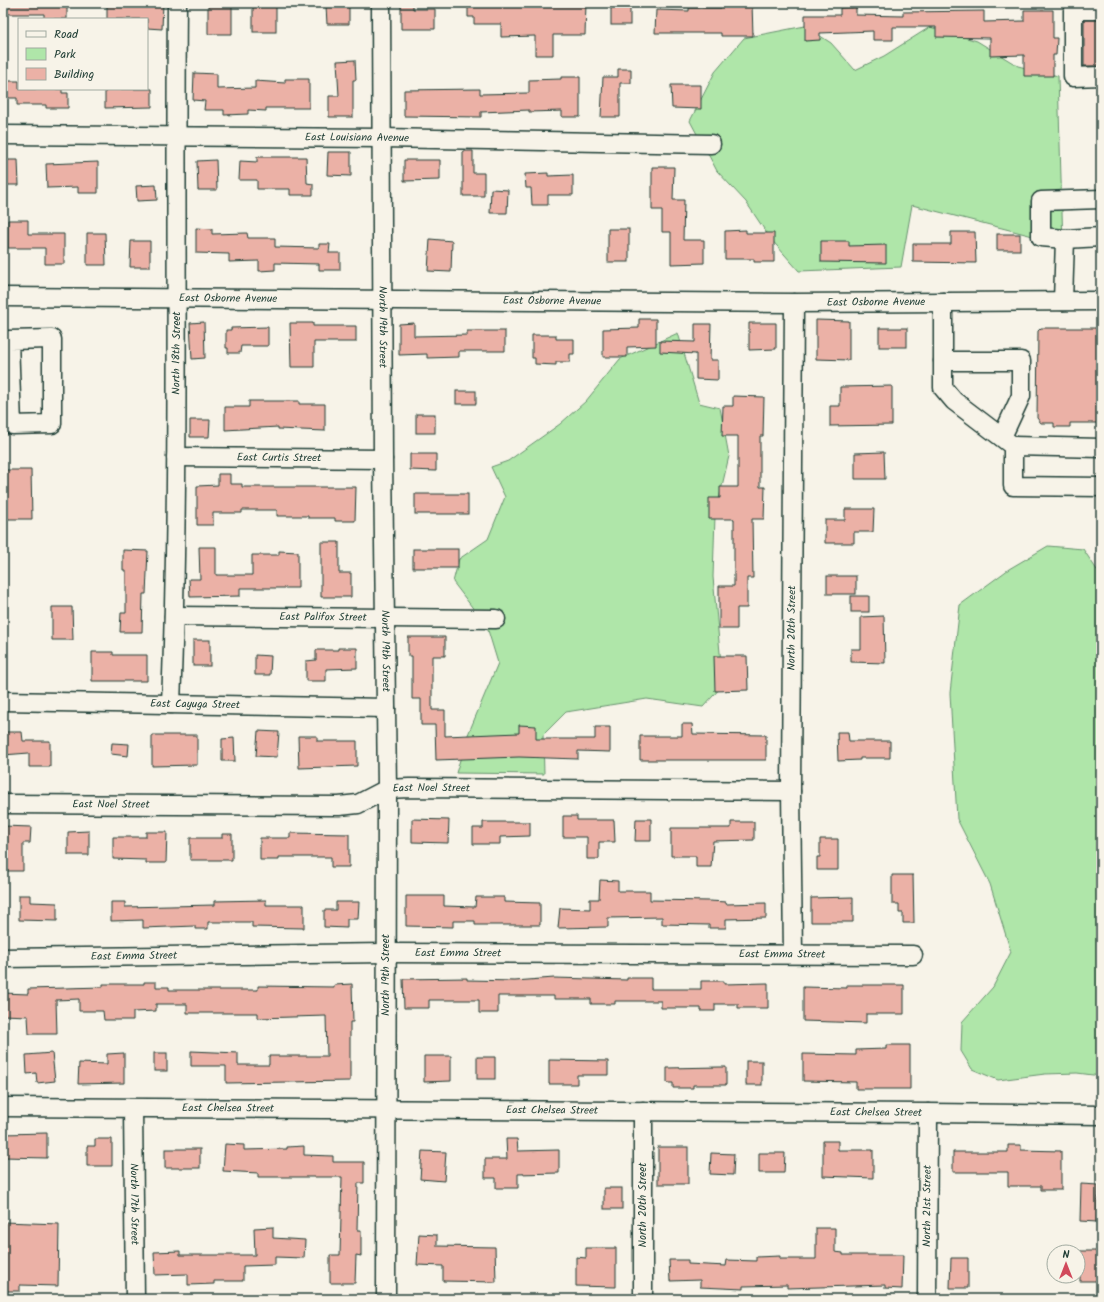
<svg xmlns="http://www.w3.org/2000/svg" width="1104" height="1302" font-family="Kalam,sans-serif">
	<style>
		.green { fill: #afe6a9; stroke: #67926e }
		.building { fill: #ebb1a6; stroke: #1f3d34 }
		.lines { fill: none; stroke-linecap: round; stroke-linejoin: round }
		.minor-casing { stroke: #1f3d34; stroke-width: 21 }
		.minor { stroke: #f7f3e8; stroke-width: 18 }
		.labels { text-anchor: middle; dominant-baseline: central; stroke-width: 4; stroke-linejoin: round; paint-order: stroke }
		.street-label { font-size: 11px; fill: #1f3d34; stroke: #f7f3e8 }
	</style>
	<rect width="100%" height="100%" fill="#f7f3e8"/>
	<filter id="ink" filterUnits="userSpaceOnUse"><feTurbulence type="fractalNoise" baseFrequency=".025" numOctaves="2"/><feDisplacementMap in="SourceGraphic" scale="8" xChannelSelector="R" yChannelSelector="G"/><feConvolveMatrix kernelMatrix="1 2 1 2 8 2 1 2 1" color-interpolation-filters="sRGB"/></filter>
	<g filter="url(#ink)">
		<g class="green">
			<path d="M805,26L831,43L855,70L884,56L930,27L977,41L1018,66L1058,76L1063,246L1029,235L912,205L901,267L799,271L770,238L746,202L717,171L707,152H718V137L698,136L690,121L715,72L744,38Z"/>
			<path d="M678,333L699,403L720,408L729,456L715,516L713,577L723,685L703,707L647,699L566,712L543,735L544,774L456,773L467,737L498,663L487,627L503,626V611H475L453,582L459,559L488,539L505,497L491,467L508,461L560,424L586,401L620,359Z"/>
			<path d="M1048,546L1083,549L1101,576V653L1098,656L1101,673V1076L1077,1073L1045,1074L998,1080L972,1069L961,1051L962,1022L993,987L1011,952L990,884L957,819L950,693L960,605L1009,569Z"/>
		</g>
		<g class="building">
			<path d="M3,3H67V19H44V14H3Z"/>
			<path d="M107,3H163L162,29L147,28V19H107Z"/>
			<rect x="208" y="3" width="24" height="31"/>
			<rect x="253" y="3" width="23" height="29"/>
			<path d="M401,3H413V9H435V29H401Z"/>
			<path d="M468,3H586L585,35H553V55H535V36L501,37V24H474V17H468Z"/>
			<rect x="611" y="3" width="19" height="22"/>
			<path d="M721,3H752L753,36H721V33H655L656,10L689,11V8H721Z"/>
			<path d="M326,6H349V24H327Z"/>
			<path d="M856,7V15L903,16V12L984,11V22L1024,21V10H1053V38H1057L1056,55H1053V76H1024V55L990,56V38L936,37V27H893V40H873V31L820,33V40L805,41V15H840V8Z"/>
			<rect x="1084" y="20" width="17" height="46"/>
			<path d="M355,60L356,80H353V117H329V96H339L337,61Z"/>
			<path d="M618,69H631V83H620V117H601L603,77H618Z"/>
			<path d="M194,73L217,74V89L255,88V81L285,83V79H309V108H266V111L248,110V114L224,115V110H204L205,101L193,100Z"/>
			<path d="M561,77H580V117H562V111L529,112V110L481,112V117L404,116V90L480,89V94L529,93V80L561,79Z"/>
			<path d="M3,81H19V89H62V93H68V108H46V105H17V98H3Z"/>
			<path d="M671,85H701V109L672,108Z"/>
			<path d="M105,89H152V107L105,108Z"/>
			<path d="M463,151H473V173H484V196H463Z"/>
			<path d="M328,152H351V176L327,175Z"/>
			<path d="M257,157H306L307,183L313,184V195H290V189H257V180H239L240,161L257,162Z"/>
			<path d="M3,160H18L19,185H3Z"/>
			<path d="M216,160L217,190H198L197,161Z"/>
			<path d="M404,160H440V180L404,181Z"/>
			<path d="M98,162V193H78V187L47,188L46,164Z"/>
			<path d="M652,167H674L673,200H684L683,240H704V263L671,264V232H662V210H652Z"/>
			<path d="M548,173V176L573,175V195H548V205H532L531,188H526L525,174Z"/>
			<path d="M156,185L157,200L137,201L136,186Z"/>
			<path d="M491,189L508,190L507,213H490Z"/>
			<path d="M8,220H28V234H64V264H45V248H8Z"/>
			<path d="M196,228L212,229V234L247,233L248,238H275V247L319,248V244H330L329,253H340V270H319V264L275,263V270L259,271V261L229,262V254L196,253Z"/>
			<rect x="608" y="229" width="21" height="33"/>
			<path d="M746,230V233H774V262H754V259H725V231Z"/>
			<path d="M951,232H975L976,263L913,262V244H951Z"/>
			<path d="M87,233H105L106,265H87Z"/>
			<rect x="997" y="234" width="23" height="16"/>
			<path d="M430,239L452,241L451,272L428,271Z"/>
			<path d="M131,241H150V267H130Z"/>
			<path d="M821,241H849V246L886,245V263L821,262Z"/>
			<path d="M639,319H656V346L627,347V357H603V329L639,328Z"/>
			<path d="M816,320L849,321V360L816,359Z"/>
			<path d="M204,322L205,358L192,359L190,323Z"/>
			<path d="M290,323H313V326H356V342H314V367H291Z"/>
			<path d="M414,323V336L467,335V331H505V351H459V357L427,358V354L399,355V324Z"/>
			<path d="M749,323H776V349L749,350Z"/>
			<path d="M695,324H711L710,360H718V380L696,379V354L660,352V341L695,342Z"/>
			<path d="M268,327V346H241L240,353H228V348H226V330H231V328Z"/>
			<rect x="879" y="328" width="28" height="19"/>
			<path d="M1041,328H1101V423H1070V427H1054V423H1041L1037,418L1038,331Z"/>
			<path d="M532,335H556V339H574V354H570V362H556V365L535,364V358H532Z"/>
			<path d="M892,386V425L830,426V406H840V387Z"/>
			<rect x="456" y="391" width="20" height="13"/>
			<path d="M733,396L764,397L763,436H760V487H765L764,519H752L753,578H747V608H737V629H719V586H734V519H709V498H720V487H738V436H722L723,406H733Z"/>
			<path d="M249,401H299V404H325V431L278,429V427L225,430V407H249Z"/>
			<rect x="416" y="414" width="19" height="19"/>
			<path d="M190,420H210L209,437H190Z"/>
			<path d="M884,452L885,479H855V453Z"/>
			<path d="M410,454H436V471L410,470Z"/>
			<path d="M3,470H31L32,519H3Z"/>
			<path d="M218,474H230V484H242V487H356L355,521H335V518H308V516H277V510H242V513H213V525H197V486L218,485Z"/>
			<rect x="415" y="494" width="53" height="20"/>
			<path d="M845,509H874L873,532H854V543H825V520H845Z"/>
			<path d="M321,542H339V573H351V597H321Z"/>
			<path d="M199,547H216V575H252V555H279V551L298,552V588H240V596L190,597L189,579H200Z"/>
			<rect x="413" y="549" width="45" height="19"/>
			<path d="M123,550L148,551L146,594H143L142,632H120L121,613H126V570H123Z"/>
			<rect x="827" y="576" width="29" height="18"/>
			<rect x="851" y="596" width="18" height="16"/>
			<path d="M52,607H72L73,640H52Z"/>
			<path d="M884,616L885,663L851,662V649H861V617Z"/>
			<path d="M408,637H445V656H432V710H445V736L519,733V725L536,726V739H595V727H610V752L578,751V759L519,757L436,760L435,725H421V699H412V656H408Z"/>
			<rect x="193" y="640" width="17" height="26"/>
			<path d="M338,648H357V668L326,669V681H306V661L316,660V650H338Z"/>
			<path d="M92,652H113V655H147V681H92Z"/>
			<path d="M255,655L271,656L270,675H255Z"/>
			<path d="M714,656H747L748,690L715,691Z"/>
			<path d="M682,724H692L693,734L766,735V760H640V736H682Z"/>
			<path d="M258,731L279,732L277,757L256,756Z"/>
			<path d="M3,732H22L23,741H50V767H29V753L3,755Z"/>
			<path d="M837,732H848L849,741H890V758H860V760L838,761Z"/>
			<path d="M152,735H197V765L152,766Z"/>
			<path d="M298,736H317V741H357V766L299,768Z"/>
			<path d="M234,738L235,761H222V739Z"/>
			<path d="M112,743L129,744L128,756L111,754Z"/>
			<path d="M563,816H577V820H614L615,842H599V859H587V837H563Z"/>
			<path d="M412,819L449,820L448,843L412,842Z"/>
			<path d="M636,819H651V841H635Z"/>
			<path d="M483,822H530V836L500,837V844H473V828H483Z"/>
			<path d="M731,822H754V840L713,841L711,867H696V856H671V828H731Z"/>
			<path d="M3,826L31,827L30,843H23V871H3Z"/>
			<path d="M89,831V855H68V832Z"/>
			<path d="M146,832H167L166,863H146V860L113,859V837H146Z"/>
			<path d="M290,833L349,834V867H331V857H279V860H260V838H290Z"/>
			<path d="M222,834H232V860H190V838H222Z"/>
			<path d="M820,839H838V870H817V857H820Z"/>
			<path d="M892,875H913L914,923H903V913H899V904H892Z"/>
			<path d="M600,880L618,881V891H650V900L709,901L726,902V904L766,903V918L726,919V928H709V925L662,924V917L608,918V927L558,928L560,908L590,909V899H599Z"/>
			<path d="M19,895H30V902L57,903V921L19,920Z"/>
			<path d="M406,896H444V906L475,907L476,897H504V902L540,903V925H475V921H453V927L406,926Z"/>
			<path d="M853,897V922H811V898Z"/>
			<path d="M266,900V905H304V928L252,927V922H208V929H195V926L143,928V920L111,921V902H125V907L215,905V901Z"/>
			<path d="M336,902H359L358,919H347V928L324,927V910H336Z"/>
			<path d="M467,978V980L515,981L554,978L627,980V978H651V989H701V981H724V984L768,983V1008H738V1004H715V1011H701V1008H661V1001H615V1004H591V999H554V996H498V1013H479V1000H429V1008H404L403,979Z"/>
			<path d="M144,982H156V987H169V990H258V986L334,987V985L352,984L353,1022H350V1081L226,1083V1066H191V1051L238,1053V1065H269V1056H327L326,1016L258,1018V1013H187V1004H156V1011L133,1012V1020H104L103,1011H79V999L56,1000L57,1034H29L28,1016L3,1015V993L28,994V989L103,987V984H144Z"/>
			<path d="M847,985H904V1014H866V1023L803,1021V987L847,988Z"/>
			<path d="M886,1045H910V1089H856V1082L803,1081V1054L856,1055V1050L886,1049Z"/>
			<path d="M52,1053L55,1081L37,1083L36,1073L27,1074L26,1055Z"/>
			<path d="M124,1053V1083L78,1084L79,1063L107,1064V1054Z"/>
			<rect x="154" y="1053" width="13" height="18"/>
			<path d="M424,1056H451V1081L424,1082Z"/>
			<rect x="477" y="1057" width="18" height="22"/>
			<path d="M549,1060L608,1061V1075H577V1084H549Z"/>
			<rect x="746" y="1061" width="16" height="24"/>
			<path d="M720,1067H726V1085H693V1088H673V1083H667V1068Z"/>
			<path d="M47,1133V1158L3,1157V1134Z"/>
			<path d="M95,1139H112V1166H87V1146H95Z"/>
			<path d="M506,1139H517L518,1151L559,1150V1173L518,1174V1188H496V1178H485V1159H507Z"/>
			<path d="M823,1141H838V1150H873V1178L823,1176Z"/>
			<path d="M225,1144L244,1145V1150L287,1149V1147L304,1146V1155L333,1156V1162H364V1183H358L357,1230H361V1256L356,1255L355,1283H330V1255H340L342,1177H258V1173L223,1171Z"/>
			<path d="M1008,1145H1021V1150L1061,1151V1190H1041V1186H1008V1172H953V1152H1008Z"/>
			<rect x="658" y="1147" width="30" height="37"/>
			<rect x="165" y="1149" width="35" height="19"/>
			<path d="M422,1151L446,1152L444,1181L420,1179Z"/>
			<path d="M711,1153L734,1154L733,1175L710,1174Z"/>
			<path d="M759,1153H785L784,1173H759Z"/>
			<path d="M1081,1184L1098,1185L1097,1222L1080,1221Z"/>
			<rect x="604" y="1188" width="18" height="21"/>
			<path d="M3,1222L59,1224L58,1286L20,1285V1291H3Z"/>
			<path d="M273,1227V1238L305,1240L304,1258L275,1257V1265L243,1266V1281H214V1284L188,1285V1274L155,1275L154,1252L180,1251V1255H255L254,1228Z"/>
			<path d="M816,1228H835V1252L843,1253V1255H903L902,1289L885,1288V1285L787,1288V1285L743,1286V1289L700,1287V1280L670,1281L669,1260H688V1264L726,1266L727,1260L756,1261V1257L780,1256V1259H816Z"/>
			<path d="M419,1234L437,1235V1246L495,1247L496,1282L443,1281V1266L417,1265Z"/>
			<path d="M586,1248H616V1287L576,1286V1257L586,1258Z"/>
			<rect x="1080" y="1251" width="21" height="30"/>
			<path d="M951,1258H968V1288H950Z"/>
		</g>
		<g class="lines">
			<g class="minor-casing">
				<g id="minor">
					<path id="s1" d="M381,3L383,459L387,789L386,1299"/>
					<path d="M1101,10H1073V77L1101,76"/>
					<path id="s2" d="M3,135L382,138L711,144"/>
					<path d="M1101,199L1041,201V237L1065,239L1101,237"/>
					<path id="s3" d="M3,297L794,303L1101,301"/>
					<path d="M1063,301L1065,239"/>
					<path d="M943,302V388L954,401L1013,446V486L1101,487"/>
					<path d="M52,339V424L12,425L9,340Z"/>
					<path d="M943,361H1021V396L1002,437"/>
					<path d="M1013,446L1101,448"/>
					<path id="s4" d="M176,457L383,459"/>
					<path id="s5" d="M174,616L496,619"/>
					<path id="s6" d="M3,701L386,708"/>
					<path id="s7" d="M171,704C180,470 175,237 177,3"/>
					<path id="s8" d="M3,804L339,806L358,804L387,789L409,788L791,791"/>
					<path id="s9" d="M793,954L791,791L794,303"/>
					<path id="s10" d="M3,958L386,953L913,955"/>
					<path id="s11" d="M3,1107L928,1113L1101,1115"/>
					<path id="s12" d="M133,1108L135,1299"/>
					<path d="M643,1111V1299"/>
					<path id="s13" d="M927,1299L928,1113"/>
				</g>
			</g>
			<use href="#minor" class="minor"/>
		</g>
	</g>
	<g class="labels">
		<g class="street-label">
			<text stroke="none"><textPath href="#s2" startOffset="354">East Louisiana Avenue</textPath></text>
			<text stroke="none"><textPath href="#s3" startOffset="225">East Osborne Avenue</textPath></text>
			<text stroke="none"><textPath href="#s3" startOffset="549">East Osborne Avenue</textPath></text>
			<text stroke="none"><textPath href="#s3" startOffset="873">East Osborne Avenue</textPath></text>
			<text stroke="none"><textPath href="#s1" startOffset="324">North 19th Street</textPath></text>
			<text stroke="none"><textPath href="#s7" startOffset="351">North 18th Street</textPath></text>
			<text stroke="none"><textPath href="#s4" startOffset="103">East Curtis Street</textPath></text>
			<text stroke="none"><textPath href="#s5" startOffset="149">East Palifox Street</textPath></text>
			<text stroke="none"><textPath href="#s9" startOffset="326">North 20th Street</textPath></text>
			<text stroke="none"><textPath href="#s1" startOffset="648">North 19th Street</textPath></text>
			<text stroke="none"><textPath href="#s6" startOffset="192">East Cayuga Street</textPath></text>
			<text stroke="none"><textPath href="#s8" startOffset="432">East Noel Street</textPath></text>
			<text stroke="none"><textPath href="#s8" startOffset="108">East Noel Street</textPath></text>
			<text stroke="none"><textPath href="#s10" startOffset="455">East Emma Street</textPath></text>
			<text stroke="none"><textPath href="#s10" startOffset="779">East Emma Street</textPath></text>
			<text stroke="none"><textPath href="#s10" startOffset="131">East Emma Street</textPath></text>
			<text transform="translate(386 975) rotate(-90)">North 19th Street</text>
			<text stroke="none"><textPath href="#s11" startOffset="225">East Chelsea Street</textPath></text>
			<text stroke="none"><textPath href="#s11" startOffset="549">East Chelsea Street</textPath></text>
			<text stroke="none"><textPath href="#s11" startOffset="873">East Chelsea Street</textPath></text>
			<text stroke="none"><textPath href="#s12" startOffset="96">North 17th Street</textPath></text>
			<text transform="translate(643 1205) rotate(-90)">North 20th Street</text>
			<text stroke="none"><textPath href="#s13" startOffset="93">North 21st Street</textPath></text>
		</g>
	</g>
	<rect width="1104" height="1302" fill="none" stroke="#f7f3e8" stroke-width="16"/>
	<rect x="8" y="8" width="1088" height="1286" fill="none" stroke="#1f3d34" stroke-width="1.5" filter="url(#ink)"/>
	<rect x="18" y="18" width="130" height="72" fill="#f7f3e8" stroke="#a1aaa0"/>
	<rect x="26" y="31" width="20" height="6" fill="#f7f3e8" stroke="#a1aaa0"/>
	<text x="54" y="38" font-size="12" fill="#1f3d34">Road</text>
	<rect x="26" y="48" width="20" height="12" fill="#afe6a9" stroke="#a1aaa0"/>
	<text x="54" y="58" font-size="12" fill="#1f3d34">Park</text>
	<rect x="26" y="68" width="20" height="12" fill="#ebb1a6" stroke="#a1aaa0"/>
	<text x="54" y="78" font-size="12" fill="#1f3d34">Building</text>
	<g transform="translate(1066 1264)"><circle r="19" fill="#f7f3e8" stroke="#a1aaa0"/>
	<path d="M0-3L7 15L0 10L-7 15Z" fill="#d1495b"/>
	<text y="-6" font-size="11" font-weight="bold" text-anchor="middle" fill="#1f3d34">N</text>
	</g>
</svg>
